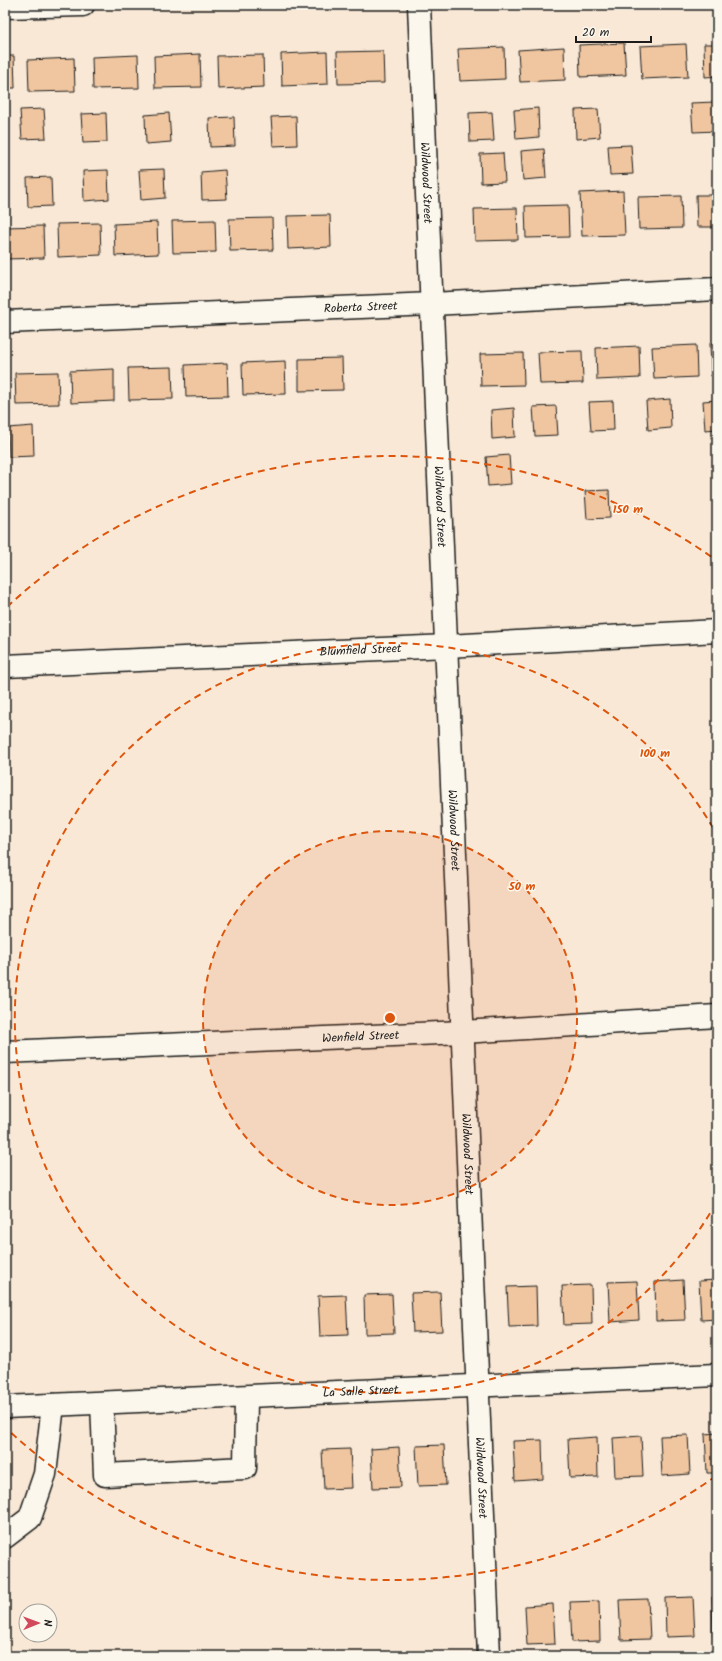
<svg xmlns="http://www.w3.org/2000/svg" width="722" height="1661" font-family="Kalam,sans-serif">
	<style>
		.building { fill: #f0c6a0; stroke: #1c1c1c }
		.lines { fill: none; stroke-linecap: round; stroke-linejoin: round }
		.minor-casing { stroke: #1c1c1c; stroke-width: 25 }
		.minor { stroke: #fbf7ec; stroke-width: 22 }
		.ring { fill: none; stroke: #de560d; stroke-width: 2; stroke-dasharray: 7 5 }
		.labels { text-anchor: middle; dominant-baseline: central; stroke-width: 3; stroke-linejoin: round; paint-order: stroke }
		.street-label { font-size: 12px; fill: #1c1c1c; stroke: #fbf7ec }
		.centre { fill: #de560d; stroke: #fbf7ec; stroke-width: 2 }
		.ring-label { font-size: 12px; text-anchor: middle; font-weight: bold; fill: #de560d; stroke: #fbf7ec; stroke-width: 3; stroke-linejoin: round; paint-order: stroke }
	</style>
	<rect width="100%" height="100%" fill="#f8e8d5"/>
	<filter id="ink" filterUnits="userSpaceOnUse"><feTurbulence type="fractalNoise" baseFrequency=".025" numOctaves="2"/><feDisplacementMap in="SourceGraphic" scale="8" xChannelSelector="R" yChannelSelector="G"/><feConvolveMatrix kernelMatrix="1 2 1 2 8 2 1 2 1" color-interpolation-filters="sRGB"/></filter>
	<g filter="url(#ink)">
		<g class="building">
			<path d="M624,43L626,75L580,77L579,45Z"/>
			<path d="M686,44L688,77L642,79L640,46Z"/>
			<path d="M704,44H717V76L705,77Z"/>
			<path d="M504,47L505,79L460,81L458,49Z"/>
			<path d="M564,47L565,80L520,82L518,50Z"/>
			<path d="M383,51L384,83L338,84L337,52Z"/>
			<path d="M327,52L328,84L282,86L281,54Z"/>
			<path d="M200,54L201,87L155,88L154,56Z"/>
			<path d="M138,55L139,88L93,89L92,57Z"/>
			<path d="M263,55L264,87L218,89L217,56Z"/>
			<path d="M5,56H14L15,88H5Z"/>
			<path d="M74,58L75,91L29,92L28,60Z"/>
			<path d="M715,102L716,131L693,132L691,103Z"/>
			<path d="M538,108L539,137L516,139L514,110Z"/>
			<path d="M44,109L46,138L22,139L20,110Z"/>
			<path d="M598,109L600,137L576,139L575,110Z"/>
			<path d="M492,112L494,141L470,142L469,113Z"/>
			<path d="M106,113L107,142L83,143L81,114Z"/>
			<path d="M169,113L171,142L146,144L145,115Z"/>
			<path d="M296,116L297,145L273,146L271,117Z"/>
			<path d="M234,117L235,146L210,147L209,118Z"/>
			<path d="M631,145L633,174L610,175L608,146Z"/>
			<path d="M544,149L546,178L523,180L521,151Z"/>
			<path d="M503,153L505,182L481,183L480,154Z"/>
			<path d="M164,169L165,198L141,200L139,170Z"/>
			<path d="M108,170L109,199L84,201L83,171Z"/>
			<path d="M225,170L227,199L202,200L201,172Z"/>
			<path d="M51,177L52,206L28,207L27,178Z"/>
			<path d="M623,191L625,235L582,236L580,193Z"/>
			<path d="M696,195H717V227H697Z"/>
			<path d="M681,196L682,228L639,229L638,197Z"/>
			<path d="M568,205L569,237L526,238L525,206Z"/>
			<path d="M517,208L518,240L475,241L474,209Z"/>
			<path d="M330,215L331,247L288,249L287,216Z"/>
			<path d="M272,218L273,250L230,251L229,219Z"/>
			<path d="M215,220L216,252L173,253L172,221Z"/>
			<path d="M157,222L158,254L115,256L114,224Z"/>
			<path d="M100,223L101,255L58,257L57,224Z"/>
			<path d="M43,226L44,258L5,259V227Z"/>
			<path d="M710,343H717V375L711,376Z"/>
			<path d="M696,345L697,377L654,379L652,347Z"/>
			<path d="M639,346L640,378L597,380L596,348Z"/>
			<path d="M582,351L583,383L540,384L538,352Z"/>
			<path d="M523,353L524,385L481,386L480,354Z"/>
			<path d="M342,358L343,390L299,391V359Z"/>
			<path d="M285,361L286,394L243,395L242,363Z"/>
			<path d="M227,363L228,396L186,397L185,365Z"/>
			<path d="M172,367L173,399L129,400L128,368Z"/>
			<path d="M114,369V401L71,403L70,371Z"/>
			<path d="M58,372L59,404L16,405L15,373Z"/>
			<path d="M670,399L671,428L648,430L646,401Z"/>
			<path d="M717,400V429L705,430L703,401Z"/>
			<path d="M613,401L614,430L591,431L589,402Z"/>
			<path d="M556,406L558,435L535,436L533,407Z"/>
			<path d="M514,408L515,437L492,439L491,410Z"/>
			<path d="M33,426L34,456L9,457L8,428Z"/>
			<path d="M509,455L511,484L488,486L486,457Z"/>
			<path d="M609,490L610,518L587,519L585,491Z"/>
			<path d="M683,1280L685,1320L656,1321L655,1282Z"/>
			<path d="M717,1280V1319L701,1320L699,1281Z"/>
			<path d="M637,1281L639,1320L610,1322L608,1282Z"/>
			<path d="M591,1285L592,1324L564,1325L562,1286Z"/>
			<path d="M536,1286L537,1326L509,1327L507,1287Z"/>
			<path d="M440,1292L442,1331L413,1332L411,1293Z"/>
			<path d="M392,1294L394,1333L365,1334L364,1295Z"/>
			<path d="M346,1295L348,1335L320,1336L318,1296Z"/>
			<path d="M717,1433V1473H707L705,1434Z"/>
			<path d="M688,1435L690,1474L662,1476L660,1436Z"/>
			<path d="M641,1436L643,1476L615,1477L613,1438Z"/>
			<path d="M597,1437L598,1477L570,1478L568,1439Z"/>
			<path d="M542,1440L543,1479L515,1481L513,1441Z"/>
			<path d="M444,1445L446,1485L418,1486L416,1446Z"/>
			<path d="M399,1447L401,1487L373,1488L371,1449Z"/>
			<path d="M350,1449L352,1488L324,1489L322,1450Z"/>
			<path d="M693,1597L695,1636L666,1637L665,1598Z"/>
			<path d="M712,1597H717V1636H713Z"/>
			<path d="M648,1599L650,1639L621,1640L619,1600Z"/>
			<path d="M599,1601L600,1641L572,1642L570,1602Z"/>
			<path d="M553,1604L555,1644L527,1645L525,1606Z"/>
		</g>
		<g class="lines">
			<g class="minor-casing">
				<g id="minor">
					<path id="s1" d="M419,5L489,1656"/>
					<path d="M5,7L83,5"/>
					<path id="s2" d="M5,322L432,304L717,289"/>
					<path id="s3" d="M5,666L447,646L717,631"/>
					<path id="s4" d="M5,1052L463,1032L717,1016"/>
					<path d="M102,1403L105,1475L245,1468L246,1397"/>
					<path id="s5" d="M5,1407L717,1375"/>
					<path d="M5,1537L30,1518L45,1474L53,1405"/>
				</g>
			</g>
			<use href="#minor" class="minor"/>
		</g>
	</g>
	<circle cx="390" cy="1018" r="187" fill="#de560d" fill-opacity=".12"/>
	<g class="ring">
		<circle cx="390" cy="1018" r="187"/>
		<path d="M716 1203A375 375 0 1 1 716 833"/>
		<path d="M716 1476A562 562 0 0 1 7 1429M7 607A562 562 0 0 1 716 560"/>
	</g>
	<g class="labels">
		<g class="street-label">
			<text stroke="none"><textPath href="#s1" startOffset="178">Wildwood Street</textPath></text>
			<text stroke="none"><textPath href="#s2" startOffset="356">Roberta Street</textPath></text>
			<text stroke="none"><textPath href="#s1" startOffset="502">Wildwood Street</textPath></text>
			<text stroke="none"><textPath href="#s3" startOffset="356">Blumfield Street</textPath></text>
			<text stroke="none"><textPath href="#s1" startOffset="826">Wildwood Street</textPath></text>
			<text stroke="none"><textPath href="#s4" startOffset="356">Wenfield Street</textPath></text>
			<text stroke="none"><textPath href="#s1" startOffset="1150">Wildwood Street</textPath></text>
			<text stroke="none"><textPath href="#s5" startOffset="356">La Salle Street</textPath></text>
			<text stroke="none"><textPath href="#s1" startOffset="1474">Wildwood Street</textPath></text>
		</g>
	</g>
	<circle cx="390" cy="1018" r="6" class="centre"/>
	<g class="ring-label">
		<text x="628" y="513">150 m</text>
		<text x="655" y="757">100 m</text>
		<text x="522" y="890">50 m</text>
	</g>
	<rect width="722" height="1661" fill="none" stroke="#fbf7ec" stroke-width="20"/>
	<rect x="10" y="10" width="702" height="1641" fill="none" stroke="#1c1c1c" stroke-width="1.5" filter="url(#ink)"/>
	<g transform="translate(38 1623) rotate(89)"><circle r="19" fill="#fbf7ec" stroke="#a29f99"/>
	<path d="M0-3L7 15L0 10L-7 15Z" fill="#d1495b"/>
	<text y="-6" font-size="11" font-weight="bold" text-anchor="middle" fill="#1c1c1c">N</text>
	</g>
	<path d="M576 36v6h75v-6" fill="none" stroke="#1c1c1c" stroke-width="2"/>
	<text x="582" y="36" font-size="12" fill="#1c1c1c" stroke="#fbf7ec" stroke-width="3" paint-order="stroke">20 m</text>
</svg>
